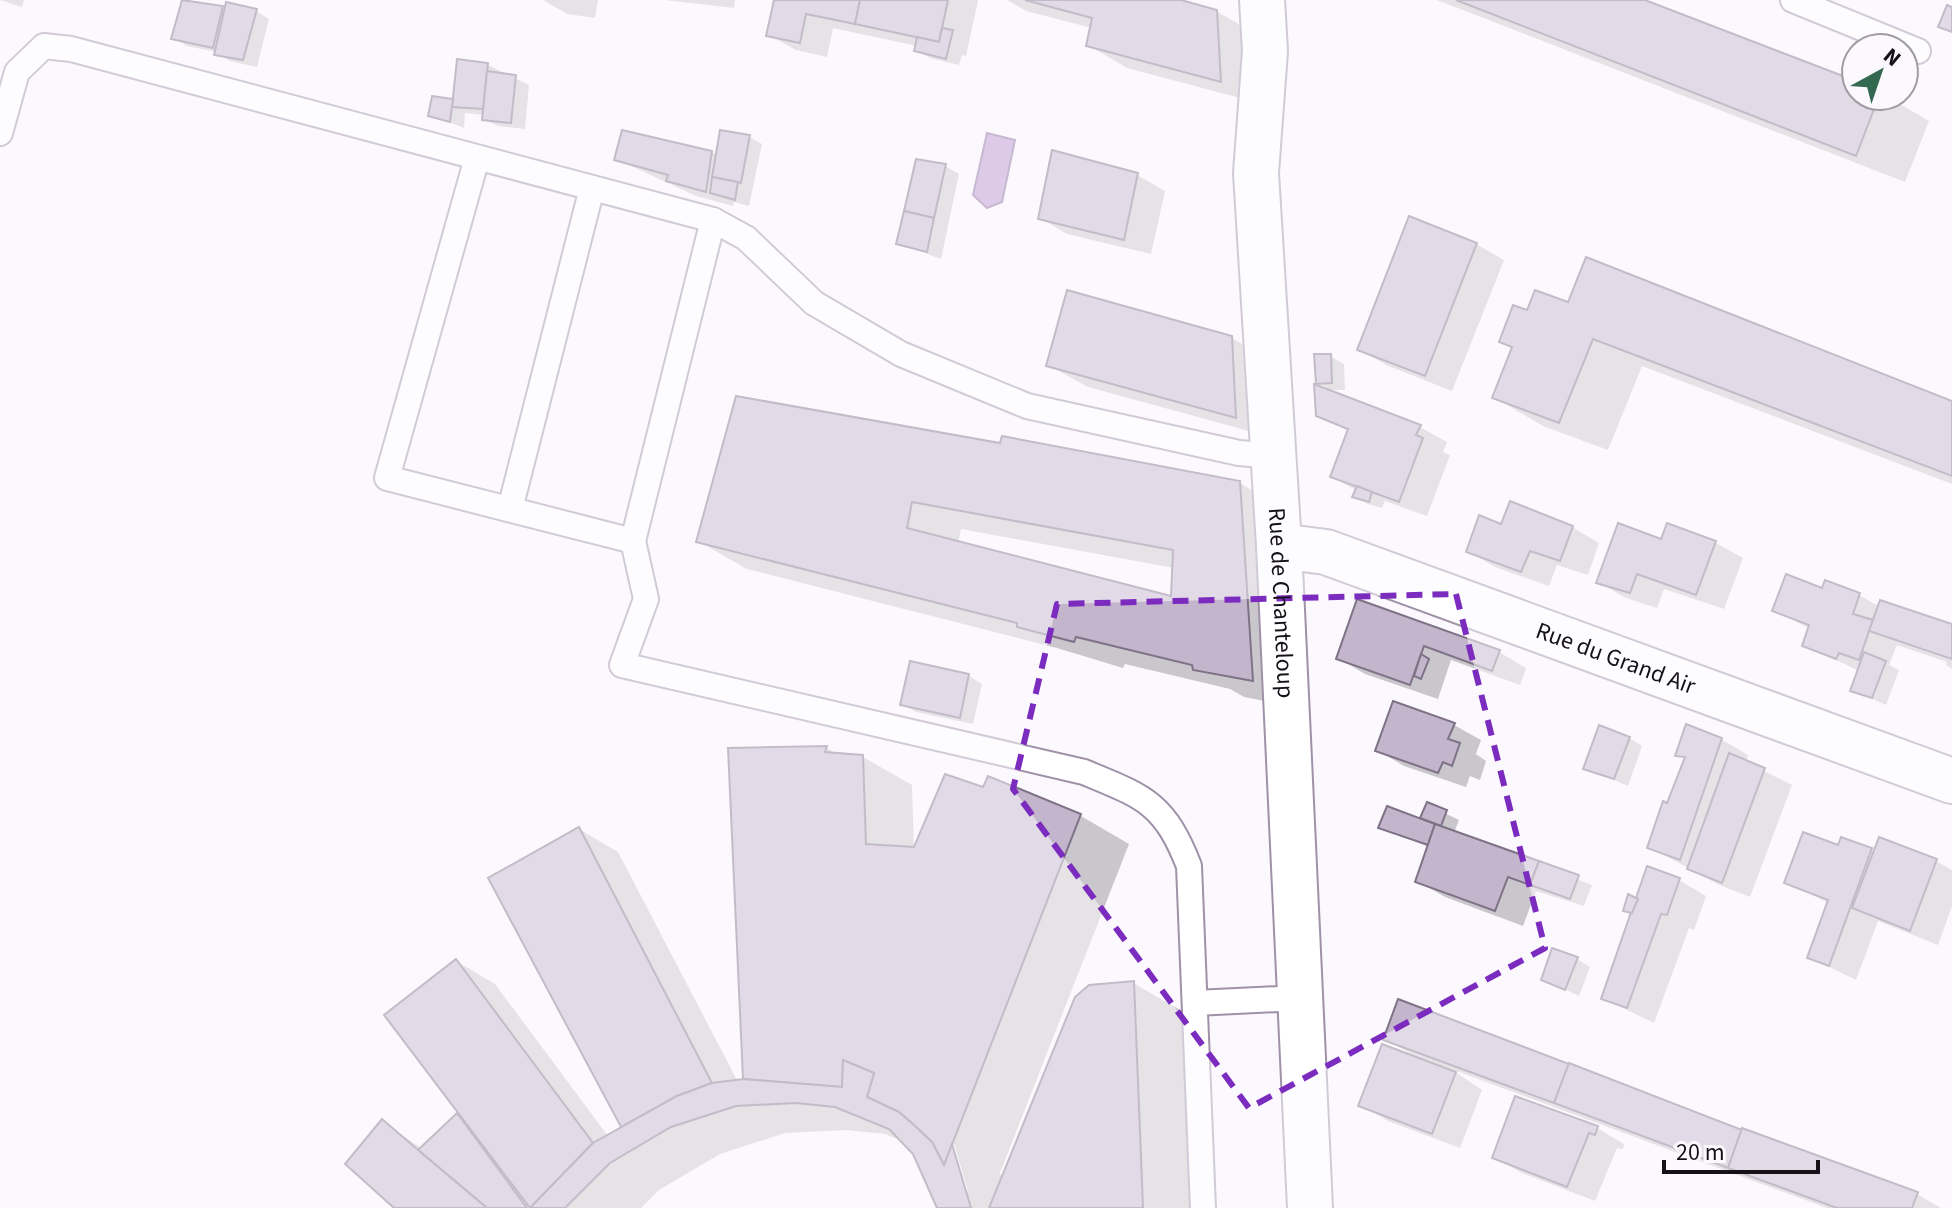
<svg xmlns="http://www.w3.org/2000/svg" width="1952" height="1208" font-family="'Source Sans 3',sans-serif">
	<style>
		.water { fill: #b891d1; stroke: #876b9a; stroke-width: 2 }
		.shadow { fill: #0003; fill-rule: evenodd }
		.building { fill: #c3b5cc; stroke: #7e7287; stroke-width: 2; fill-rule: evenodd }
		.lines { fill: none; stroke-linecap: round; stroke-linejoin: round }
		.service-casing { stroke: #9f92a8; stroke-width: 28 }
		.minor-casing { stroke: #9f92a8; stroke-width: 48 }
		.tertiary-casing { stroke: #9f92a8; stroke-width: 48 }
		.service { stroke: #fff; stroke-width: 24 }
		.minor { stroke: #fff; stroke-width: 44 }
		.tertiary { stroke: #fff; stroke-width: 44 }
		.marked { fill: none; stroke: #7b2cbf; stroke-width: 6; stroke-dasharray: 16 10; stroke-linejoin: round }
		.labels { text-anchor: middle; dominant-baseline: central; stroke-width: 6; stroke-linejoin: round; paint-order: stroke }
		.street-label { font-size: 24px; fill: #161119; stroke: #fcf9fe }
	</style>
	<rect width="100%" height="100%" fill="#fcf9fe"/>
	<path class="water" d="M987,133L1015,140L1002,202L987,208L973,195Z"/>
	<g class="shadow">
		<path d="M0,0H24L22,7Z"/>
		<path d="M184,0L226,11H256L269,19L257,67L230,61L216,52L187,46L174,38Z"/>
		<path d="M543,0H598L595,18L567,14Z"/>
		<path d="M665,0H735L734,8Z"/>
		<path d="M776,0H977L978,1L966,56L962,55L959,65L930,58L917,50V46L833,28L827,57L796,50L769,35Z"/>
		<path d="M1007,0H1173L1216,11L1256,34L1259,103L1127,68L1088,45L1092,28L1026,11Z"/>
		<path d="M1437,0H1640L1856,83V96H1886L1929,121L1905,182Z"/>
		<path d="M488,65L529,85L525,129L498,126L484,119L485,115L465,113L464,128L431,115L454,102Z"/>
		<path d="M749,137L762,144L749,206L734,202L733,206L696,196L616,159L712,152L717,156Z"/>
		<path d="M945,166L959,174L941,259L898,243Z"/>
		<path d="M1137,175L1165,191L1151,254L1067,234L1040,218Z"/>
		<path d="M1476,244L1504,260L1452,391L1386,365L1359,349Z"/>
		<path d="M1569,304L1952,403V484L1642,366L1608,450L1543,426L1495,398L1528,312Z"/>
		<path d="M1232,338L1271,361L1275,438L1088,387L1048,365Z"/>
		<path d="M1330,356L1344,364L1345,390H1331L1318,382Z"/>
		<path d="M1318,414L1420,427L1447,442L1443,452L1450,455L1427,516L1385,501L1382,508L1368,504L1355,496L1357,491L1333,477L1350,432Z"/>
		<path d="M1002,446L1240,483L1288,512L1301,708L1244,697L1230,689L1125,664L1123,668L1057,648L747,569L698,541ZM961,529L1174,568L1173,598L958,543Z"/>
		<path d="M1668,525L1716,543L1743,558L1724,609L1664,589L1657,608L1626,598L1598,582L1662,542Z"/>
		<path d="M1503,526L1572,527L1599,543L1588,575L1557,565L1549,586L1495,567L1468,551Z"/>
		<path d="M1823,590L1859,595L1880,607L1952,627V669L1946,665L1947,662L1897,645L1889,665L1899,670L1886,705L1852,690L1859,671L1805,645L1810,629L1774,610Z"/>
		<path d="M1358,601L1499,652L1526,668L1520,685L1451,660L1438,699L1365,674L1338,658Z"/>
		<path d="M911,663L969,676L982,684L973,724L916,712L902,704Z"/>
		<path d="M1454,725L1481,740L1476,754L1486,761L1480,780L1470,776L1466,787L1404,766L1377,750Z"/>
		<path d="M1629,738L1642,746L1628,786L1586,768Z"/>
		<path d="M1721,739L1748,755L1746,762L1792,785L1750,897L1717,884L1650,847L1686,759L1678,755Z"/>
		<path d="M827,748L839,756L863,757L912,785L914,851L984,790L989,779L1081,816L1129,844L1000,1173L1003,1181L1133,983L1182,1011L1190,1208H939L915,1153L904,1142L885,1134L846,1130L785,1133L720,1154L659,1190L641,1208H397L382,1122L423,1149L459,1113L456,961L495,984L608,1136L624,1128L579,829L618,852L738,1082L745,1081L730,750ZM951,1134L968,1191L962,1185L947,1135Z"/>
		<path d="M1428,805L1459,820L1454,833L1592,885L1584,906L1536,891L1523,926L1445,897L1417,881L1429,847L1381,827L1421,820Z"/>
		<path d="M1842,840L1875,852L1936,861L1952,870V906L1938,945L1878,921L1856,980L1809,957L1829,903L1787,882L1839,848Z"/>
		<path d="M1679,880L1706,896L1694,930L1689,928L1654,1023L1604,999L1634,915L1625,910Z"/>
		<path d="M1577,959L1590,967L1579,996L1543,979Z"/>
		<path d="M1399,1001L1917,1194L1941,1208H1827L1451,1069L1482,1090L1460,1148L1388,1121L1361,1105L1413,1055L1385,1039Z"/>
		<path d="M1597,1128L1624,1144L1623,1149L1617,1148L1595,1201L1522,1173L1494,1157Z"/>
	</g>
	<g class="building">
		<path d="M182,0L223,6L213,48L171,39Z"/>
		<path d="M774,0H860L855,24L806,14L800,43L766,36Z"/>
		<path d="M860,0H948L939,42L855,24Z"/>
		<path d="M1025,0H1181L1217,10L1221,82L1086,46L1092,18Z"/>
		<path d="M1456,0H1645L1856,81V96H1879L1856,156Z"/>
		<path d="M226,2L257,9L243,60L214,55Z"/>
		<path d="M1947,5L1952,7V32L1938,27Z"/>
		<path d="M942,28L953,30L946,59L914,51L917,37L939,42Z"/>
		<path d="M457,59L488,63L483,109L452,107Z"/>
		<path d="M487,71L516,75L511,123L482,120Z"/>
		<path d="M432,96L453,99L450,122L428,116Z"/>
		<path d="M622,130L712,151L706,192L666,181L668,175L614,160Z"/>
		<path d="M720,130L750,135L741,183L712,177Z"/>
		<path d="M1052,150L1138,173L1124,240L1038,219Z"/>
		<path d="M916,159L946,164L934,218L904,211Z"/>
		<path d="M712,177L738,182L735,200L710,193Z"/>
		<path d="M904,211L934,218L927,252L896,244Z"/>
		<path d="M1409,216L1477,243L1425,376L1357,350Z"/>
		<path d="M1586,257L1952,401V476L1593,339L1559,423L1492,398L1512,347L1499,342L1513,305L1527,310L1535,290L1568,302Z"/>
		<path d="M1067,290L1232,336L1236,418L1046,366Z"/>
		<path d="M1314,354H1331L1332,383L1316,384Z"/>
		<path d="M1314,384L1421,425L1416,435L1423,438L1399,502L1330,477L1348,429L1316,416Z"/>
		<path d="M736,396L1000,443L1002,436L1240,481L1253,681L1193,670L1192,665L1076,637L1074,642L1017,627V623L696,542ZM912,502L1173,550L1171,596L907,528Z"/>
		<path d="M1357,486L1372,492L1369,502L1352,497Z"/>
		<path d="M1510,501L1573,526L1560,561L1530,551L1521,572L1466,552L1479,515L1501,524Z"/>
		<path d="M1618,523L1661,539L1667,523L1716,541L1696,595L1637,574L1630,593L1596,583Z"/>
		<path d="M1786,574L1822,588L1825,580L1860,593L1853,614L1873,620L1859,660L1839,653L1836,659L1802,646L1809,625L1772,611Z"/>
		<path d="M1357,599L1500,650L1492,671L1424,646L1410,685L1336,659Z"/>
		<path d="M1880,600L1952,624V659L1869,631Z"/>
		<path d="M1864,652L1886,661L1872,698L1850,691Z"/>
		<path d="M1421,654L1429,659L1421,679L1414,676Z"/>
		<path d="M910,661L969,674L960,718L900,705Z"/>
		<path d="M1393,701L1455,723L1448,739L1460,743L1452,766L1443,762L1438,773L1375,751Z"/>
		<path d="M1686,724L1722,738L1680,860L1647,848L1663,801L1667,803L1685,757L1675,756Z"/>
		<path d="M1599,725L1630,737L1614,779L1583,769Z"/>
		<path d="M827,746L825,752L863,755L866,844L914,847L945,774L983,787L988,776L1081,814L944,1165L932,1142L914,1125L899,1112L867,1097L874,1073L843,1060L842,1087L743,1079L728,748Z"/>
		<path d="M1729,753L1765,768L1722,883L1687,869Z"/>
		<path d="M1427,802L1447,810L1441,826L1420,818Z"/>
		<path d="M1387,806L1435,824L1428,845L1378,828Z"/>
		<path d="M1435,824L1539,861L1530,885L1508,877L1495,911L1415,882Z"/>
		<path d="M579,827L712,1083L677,1096L621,1127L488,878Z"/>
		<path d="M1803,832L1838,845L1841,837L1872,848L1829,966L1807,958L1828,900L1784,883Z"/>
		<path d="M1879,837L1937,859L1910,931L1852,908Z"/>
		<path d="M1539,861L1579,875L1570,899L1530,885Z"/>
		<path d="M1647,866L1680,878L1667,915L1661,914L1627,1008L1601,999Z"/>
		<path d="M1628,894L1638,899L1632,913L1623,911Z"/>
		<path d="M1552,948L1578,957L1565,990L1541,980Z"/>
		<path d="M456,959L593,1143L530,1208L384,1015Z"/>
		<path d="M1134,981L1143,1208H989L1075,997L1089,985Z"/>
		<path d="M1398,999L1569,1064L1554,1103L1383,1040Z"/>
		<path d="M1382,1044L1456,1072L1432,1134L1358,1106Z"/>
		<path d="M843,1060L874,1073L867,1097L899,1112L914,1125L932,1142L944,1165L952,1144L971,1208H937L913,1154L889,1129L835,1107L796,1103L736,1106L671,1127L610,1163L565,1208H530L593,1143L677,1096L712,1083L743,1079L842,1087Z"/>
		<path d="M1569,1063L1742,1130L1728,1168L1554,1103Z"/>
		<path d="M1515,1096L1598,1126L1595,1135L1589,1133L1567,1187L1492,1158Z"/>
		<path d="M457,1113L527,1208H487L418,1150Z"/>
		<path d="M382,1119L418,1150L487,1208H394L345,1164Z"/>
		<path d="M1742,1128L1918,1192L1912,1208H1837L1728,1168Z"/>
	</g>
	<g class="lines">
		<g class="service-casing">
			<g id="service">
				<path d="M1793,0L1918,51"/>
				<path d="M0,133L17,72L44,46L71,49L713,220L746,238L814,303L901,354L1027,406L1239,453L1273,456"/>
				<path d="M477,158L387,478L633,541L713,220"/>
				<path d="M510,509L592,188"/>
				<path d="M633,541L646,599L622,665L1084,772C1144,797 1164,802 1189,866L1203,1208"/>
				<path d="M1195,1003L1299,998"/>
			</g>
		</g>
		<g class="minor-casing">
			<g id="minor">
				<path id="s1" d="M1279,546L1326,552L1952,781"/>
			</g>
		</g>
		<g class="tertiary-casing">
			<g id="tertiary">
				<path id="s2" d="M1262,0L1265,51L1256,173L1279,546L1310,1208"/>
			</g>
		</g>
		<use href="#service" class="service"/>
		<use href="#minor" class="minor"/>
		<use href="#tertiary" class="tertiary"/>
	</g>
	<path d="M0 0H1952V1208H0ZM1456,594L1545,948L1249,1108L1013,789L1057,604Z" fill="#fcf9fe" fill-opacity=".55" fill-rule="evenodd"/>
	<path class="marked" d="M1456,594L1545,948L1249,1108L1013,789L1057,604Z"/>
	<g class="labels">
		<g class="street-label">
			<text stroke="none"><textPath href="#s2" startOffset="604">Rue de Chanteloup</textPath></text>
			<text stroke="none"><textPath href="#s1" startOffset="356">Rue du Grand Air</textPath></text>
		</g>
	</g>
	<g transform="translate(1880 72) rotate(40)"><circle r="38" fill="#fcf9fe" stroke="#a09ca2" stroke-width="2"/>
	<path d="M0-6L14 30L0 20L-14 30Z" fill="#32694f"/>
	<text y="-12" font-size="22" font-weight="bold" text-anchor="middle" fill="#161119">N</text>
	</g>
	<path d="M1664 1160v12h154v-12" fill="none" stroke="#161119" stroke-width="4"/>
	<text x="1676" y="1160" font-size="24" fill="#161119" stroke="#fcf9fe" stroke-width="6" paint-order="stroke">20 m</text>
</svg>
